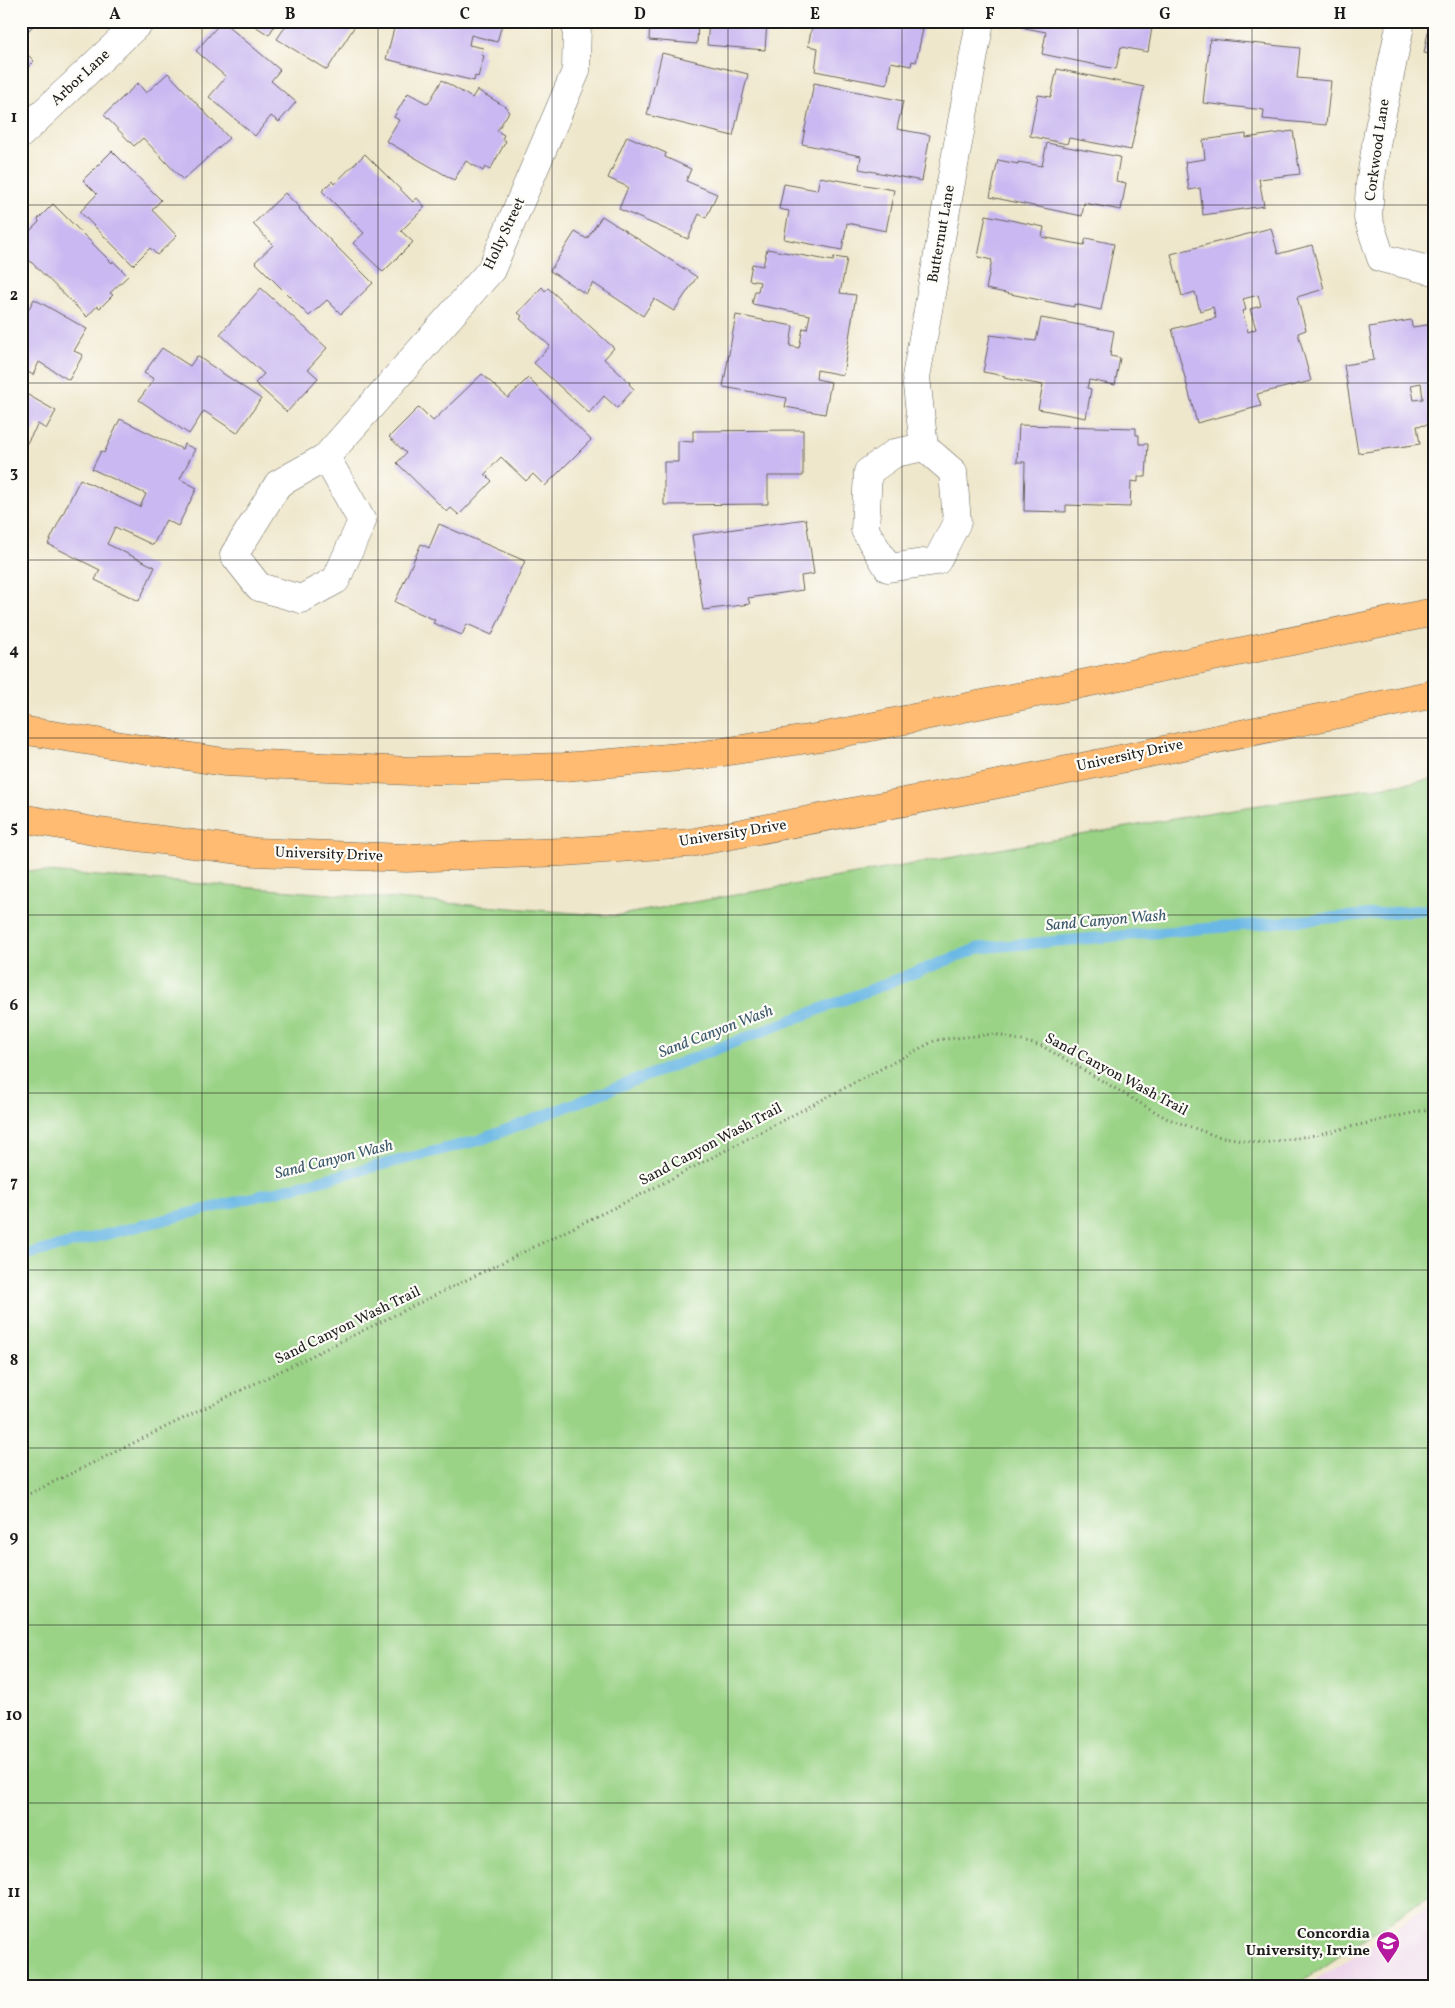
<svg xmlns="http://www.w3.org/2000/svg" width="1455" height="2008" font-family="Vollkorn,serif">
	<style>
		.built { fill: #ecd1ea }
		.green { fill: #9ad386; stroke: #5b7851 }
		.lines { fill: none; stroke-linecap: round; stroke-linejoin: round }
		.stream { stroke: #6bb8e5; stroke-width: 11 }
		.building { fill: #c9b8f1; fill-rule: evenodd }
		.minor-casing { stroke: #66635a; stroke-width: 29 }
		.major-casing { stroke: #66635a; stroke-width: 29 }
		.path { stroke: #66635a; stroke-width: 3; stroke-dasharray: 1 4; stroke-linecap: butt }
		.minor { stroke: #fff; stroke-width: 28 }
		.major { stroke: #febb71; stroke-width: 28 }
		.grid { fill: none; stroke: #1c1c1c; stroke-width: 1; stroke-opacity: 0.55 }
		.labels { text-anchor: middle; dominant-baseline: central; stroke-width: 4.5; stroke-linejoin: round; paint-order: stroke }
		.street-label { font-size: 15px; fill: #1c1c1c; stroke: #fdfcf7 }
		.poi-label { font-size: 15px; font-weight: bold; fill: #1c1c1c; stroke: #fdfcf7; text-anchor: end }
		.water-label { font-size: 16px; font-style: italic; fill: #3c5a6c; stroke: #fdfcf7 }
		.neatline { fill: none; stroke: #1c1c1c; stroke-width: 2 }
		.grid-label { font-size: 16px; text-anchor: middle; font-weight: bold; fill: #1c1c1c }
	</style>
	<rect width="100%" height="100%" fill="#fdfcf7"/>
	<filter id="ink" filterUnits="userSpaceOnUse"><feTurbulence type="fractalNoise" baseFrequency=".02" numOctaves="2"/><feDisplacementMap in="SourceGraphic" scale="10" xChannelSelector="R" yChannelSelector="G"/><feConvolveMatrix kernelMatrix="1 2 1 2 8 2 1 2 1" color-interpolation-filters="sRGB"/></filter>
	<filter id="wash" filterUnits="userSpaceOnUse"><feTurbulence type="fractalNoise" baseFrequency=".0096" numOctaves="4" result="noise"/><feDisplacementMap in="SourceGraphic" scale="20" xChannelSelector="R" yChannelSelector="G"/><feGaussianBlur stdDeviation="1.12" result="paint"/><feColorMatrix in="noise" values="0 0 0 0 0 0 0 0 0 0 0 0 0 0 0 0 0 1.4 0 .05"/><feComposite in="paint" operator="in"/></filter>
	<g filter="url(#wash)">
		<rect width="100%" height="100%" fill="#efe7cc"/>
		<path class="built" d="M1434,1901V1987H1304L1380,1941Z"/>
		<path class="green" d="M1434,779V1892L1294,1987H21V870L614,916L1213,812Z"/>
		<g class="lines">
			<path class="stream" d="M21,1256L480,1140L979,948L1434,909"/>
		</g>
		<g id="blocks">
			<g class="building">
				<path d="M21,21H38L25,34L21,30Z"/>
				<path d="M222,21L280,70L271,81L296,102L279,122L271,116L255,136L209,97L226,77L196,51Z"/>
				<path d="M247,21H277L269,35Z"/>
				<path d="M289,21H358L327,70L277,39Z"/>
				<path d="M396,21H503L497,42L471,35L469,45L483,48L481,55L484,56L478,77L475,76L474,81L386,59Z"/>
				<path d="M650,21H698L697,44L649,40Z"/>
				<path d="M709,21H767L765,50L707,45Z"/>
				<path d="M813,21H834L849,24L850,21H909L919,23L918,28L923,29L916,62L912,61L911,66L891,62L887,85L815,71L818,48L808,46Z"/>
				<path d="M1027,21H1153L1148,52L1121,47L1116,69L1042,54L1046,32L1025,28Z"/>
				<path d="M1430,21H1434V55L1424,53Z"/>
				<path d="M1210,39L1300,48L1297,78L1331,81L1326,125L1263,119L1264,110L1203,103Z"/>
				<path d="M21,48L34,61L21,74Z"/>
				<path d="M662,53L748,74L733,136L647,115Z"/>
				<path d="M1057,69L1144,87L1131,150L1069,138L1067,144L1030,136L1038,95L1051,97Z"/>
				<path d="M168,73L229,138L183,180L143,138L134,146L104,115L138,83L146,93Z"/>
				<path d="M442,80L472,98L477,90L508,108L507,110L509,112L497,131L504,135L502,139L506,141L490,170L485,167L483,171L466,161L454,180L386,141L399,120L394,117L408,93L428,104Z"/>
				<path d="M814,83L903,101L897,129L930,135L922,181L859,169L861,156L802,144Z"/>
				<path d="M1293,131L1300,174L1259,179L1264,206L1203,215L1200,188L1189,190L1185,162L1205,159L1203,140L1246,134V138Z"/>
				<path d="M627,136L666,153L665,157L691,169L686,181L717,194L706,218L699,214L688,239L619,209L628,187L608,178Z"/>
				<path d="M1047,143L1120,157L1116,181L1126,183L1121,210L1084,203L1082,216L990,197L998,160L1018,164V162L1042,166Z"/>
				<path d="M112,151L161,200L152,210L177,236L157,255L150,248L133,265L80,212L97,194L83,180Z"/>
				<path d="M365,154L413,202L417,198L425,207L401,231L413,242L383,272L353,243L364,233L322,191L332,181L334,184Z"/>
				<path d="M820,177L894,190L886,231L847,223L842,250L784,239L789,211L779,209L784,184L817,190Z"/>
				<path d="M285,193L300,208L299,209L373,283L341,314L327,300L309,316L255,262L273,245L253,224Z"/>
				<path d="M53,204L112,263L113,261L128,276L110,293L113,295L100,308L97,306L87,317L24,255L21,257V240L39,222L38,219Z"/>
				<path d="M986,215L1044,227L1042,237L1084,245L1086,238L1114,244L1101,310L1074,304V307L986,289L992,260L978,257Z"/>
				<path d="M602,216L697,277L674,311L654,299L643,316L593,283L586,294L550,271L575,232L587,239Z"/>
				<path d="M1271,228L1278,254L1312,245L1324,289L1297,297L1306,330L1298,333L1311,381L1257,394L1261,406L1197,423L1172,329L1216,318L1213,307L1200,311L1195,292L1182,296L1171,254ZM1258,295L1261,306L1250,309L1256,329L1248,332L1242,311L1246,310L1243,299Z"/>
				<path d="M767,249L833,261L834,257L847,259L840,293L856,295L843,375L817,370L816,379L831,382L825,414L785,407L787,398L723,387L736,315L793,326L790,346L799,348L803,328L807,329L810,315L752,304L755,291H758L760,282L749,280L752,264L763,266Z"/>
				<path d="M542,287L545,291L548,288L614,348L604,359L630,383L629,384L634,389L617,408L604,396L589,413L534,363L550,346L520,319L522,316L518,313Z"/>
				<path d="M261,288L327,348L308,369L318,378L287,412L255,383L264,374L220,334Z"/>
				<path d="M34,299L87,329L74,351L83,355L69,380L39,362L33,375L21,368V319L23,320Z"/>
				<path d="M1041,318L1114,331L1110,356L1120,358L1115,385L1089,380L1087,388L1091,389L1086,418L1038,409L1043,385L1004,378L1005,376L983,372L990,335L1036,341Z"/>
				<path d="M1411,320L1412,327L1434,324V424L1417,426L1420,444L1358,453L1344,365L1374,360L1369,327ZM1421,383L1423,399L1414,400L1411,385Z"/>
				<path d="M162,348L190,366L197,356L261,399L237,433L204,411L189,434L139,400L154,379L144,373Z"/>
				<path d="M482,374L508,398L528,378L591,440L545,486L533,474L526,481L501,457L485,474L492,481L459,515L451,508L447,512L397,463L406,453L389,437L419,407L433,421Z"/>
				<path d="M21,391L56,411L46,429L38,424L21,453Z"/>
				<path d="M120,419L182,449L184,444L195,449L180,479L197,488L178,526L166,520L153,545L115,527L107,544L155,567L139,601L95,580L100,570L48,544L80,479L140,507L146,494L92,469L101,451L104,453Z"/>
				<path d="M1019,425L1136,428V435H1139V444H1148L1146,477H1138V482L1131,481L1130,507L1066,505V512L1024,511L1025,462H1017Z"/>
				<path d="M803,430V476H768V504L664,505V462H678V441L693,442V431Z"/>
				<path d="M806,519L814,574L801,576L803,590L748,598L750,604L703,610L692,535Z"/>
				<path d="M439,524L525,561L492,635L467,624L462,635L433,623L435,620L395,602L421,544L429,548Z"/>
			</g>
		</g>
	</g>
	<g filter="url(#ink)">
		<use href="#blocks" fill-opacity="0" stroke="#66635a" stroke-width="1"/>
		<g class="lines">
			<g class="minor-casing">
				<g id="minor">
					<path d="M1401,21L1378,133L1370,184L1368,218L1381,258L1429,270H1434"/>
					<path d="M21,134L141,21"/>
					<path d="M924,447L895,453L868,472L865,530L888,568L937,561L957,522L953,472L924,447L916,377L980,21"/>
					<path d="M326,457L362,521L336,580L301,599L259,587L234,555L278,484L326,457L491,270L576,71L577,21"/>
				</g>
			</g>
			<g class="major-casing">
				<g id="major">
					<path d="M21,730L224,762L410,771L564,767L703,755L821,737L1434,612"/>
					<path d="M21,818L99,832L256,852L406,858L563,852L690,843L1019,780L1434,694"/>
				</g>
			</g>
			<path class="path" d="M21,1498L646,1192L936,1040L994,1034L1042,1046L1166,1118L1216,1136L1263,1143L1315,1135L1434,1108"/>
			<use href="#minor" class="minor"/>
			<use href="#major" class="major"/>
		</g>
	</g>
	<path class="grid" d="M202,21V1987M378,21V1987M552,21V1987M728,21V1987M902,21V1987M1078,21V1987M1252,21V1987M21,205H1434M21,383H1434M21,560H1434M21,738H1434M21,915H1434M21,1093H1434M21,1270H1434M21,1448H1434M21,1625H1434M21,1803H1434"/>
	<defs>
		<g id="university-pin" transform="scale(1.25)"><path d="M0 17L-7.5 6A9.5 9.5 0 1 1 7.5 6Z" fill="#b5179e" stroke="#fdfcf7"/><path d="M0-5L7-2L0 1L-7-2ZM-4 1L0 2.5L4 1V4Q0 6-4 4Z" fill="#fff"/></g>
	</defs>
	<g fill-rule="evenodd">
		<use href="#university-pin" x="1388" y="1943"/>
	</g>
	<g class="labels">
		<g class="street-label">
			<text transform="translate(81 78) rotate(-43)">Arbor Lane</text>
			<text transform="translate(1378 150) rotate(-82)">Corkwood Lane</text>
			<text transform="translate(505 234) rotate(-65)">Holly Street</text>
			<text transform="translate(942 234) rotate(-80)">Butternut Lane</text>
			<text transform="translate(1130 756) rotate(-12)">University Drive</text>
			<text transform="translate(733 834) rotate(-9)">University Drive</text>
			<text transform="translate(329 855) rotate(2)">University Drive</text>
			<text transform="translate(1116 1075) rotate(28)">Sand Canyon Wash Trail</text>
			<text transform="translate(711 1145) rotate(-28)">Sand Canyon Wash Trail</text>
			<text transform="translate(348 1326) rotate(-26)">Sand Canyon Wash Trail</text>
		</g>
		<g class="poi-label">
			<text x="1370" y="1934">Concordia<tspan x="1370" dy="17">University, Irvine</tspan></text>
		</g>
		<g class="water-label">
			<text transform="translate(1106 921) rotate(-5)">Sand Canyon Wash</text>
			<text transform="translate(716 1032) rotate(-21)">Sand Canyon Wash</text>
			<text transform="translate(334 1160) rotate(-14)">Sand Canyon Wash</text>
		</g>
	</g>
	<rect width="1455" height="2008" fill="none" stroke="#fdfcf7" stroke-width="55"/>
	<rect x="28" y="28" width="1400" height="1952" class="neatline"/>
	<g class="grid-label">
		<text x="115" y="19">A</text>
		<text x="290" y="19">B</text>
		<text x="465" y="19">C</text>
		<text x="640" y="19">D</text>
		<text x="815" y="19">E</text>
		<text x="990" y="19">F</text>
		<text x="1165" y="19">G</text>
		<text x="1340" y="19">H</text>
		<text x="14" y="122">1</text>
		<text x="14" y="300">2</text>
		<text x="14" y="477">3</text>
		<text x="14" y="655">4</text>
		<text x="14" y="832">5</text>
		<text x="14" y="1010">6</text>
		<text x="14" y="1187">7</text>
		<text x="14" y="1365">8</text>
		<text x="14" y="1542">9</text>
		<text x="14" y="1720">10</text>
		<text x="14" y="1897">11</text>
	</g>
</svg>
